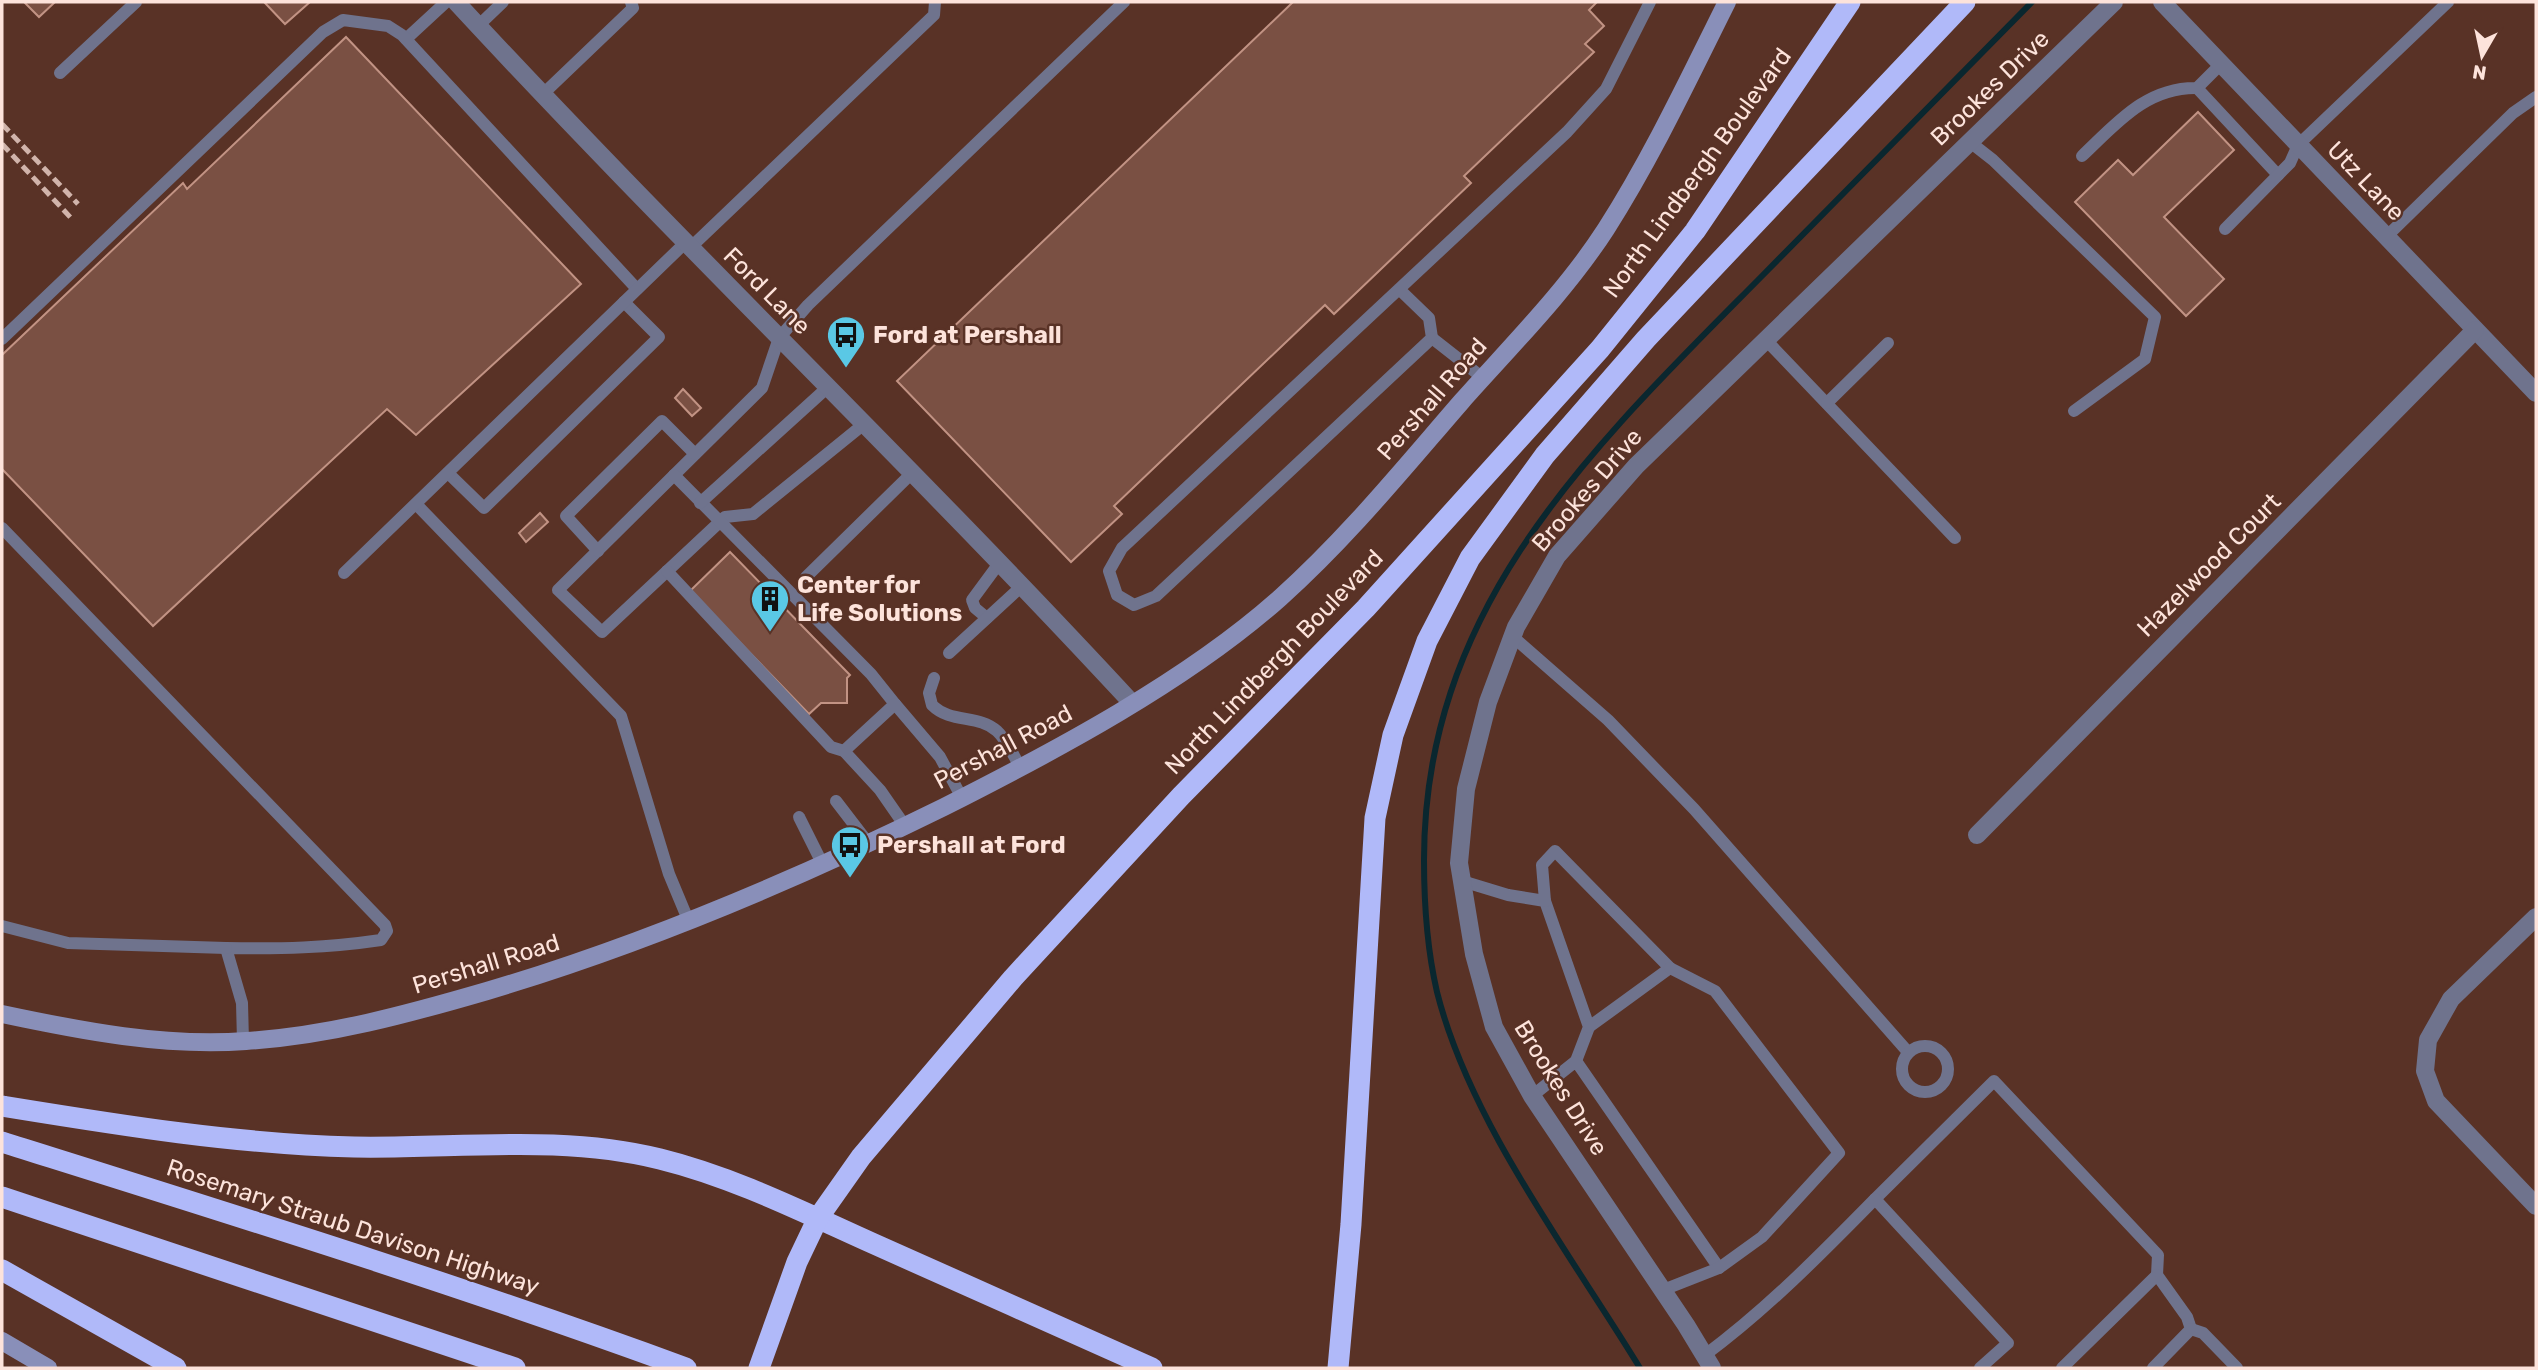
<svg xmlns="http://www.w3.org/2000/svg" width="2538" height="1370" font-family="Rubik,sans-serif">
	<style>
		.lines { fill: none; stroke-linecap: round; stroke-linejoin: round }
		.stream { stroke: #0a272f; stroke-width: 6 }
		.building { fill: #7a5043; stroke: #c29384; stroke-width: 2 }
		.lane { stroke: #6f738d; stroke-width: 12 }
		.street { stroke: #6f738d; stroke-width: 18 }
		.secondary { stroke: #898fb9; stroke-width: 18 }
		.highway { stroke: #b0b9f9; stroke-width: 21 }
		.rail { stroke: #d1b4ab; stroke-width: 5; stroke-dasharray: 10 5; stroke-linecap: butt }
		.labels { text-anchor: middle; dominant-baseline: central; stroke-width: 5; stroke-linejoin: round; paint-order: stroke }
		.street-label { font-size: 24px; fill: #fde3db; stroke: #593226 }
		.poi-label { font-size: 24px; font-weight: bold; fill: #fde3db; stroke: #593226; text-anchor: start }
	</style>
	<rect width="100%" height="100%" fill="#593226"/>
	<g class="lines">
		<path class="stream" d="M1640,1368C1570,1253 1470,1123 1437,992C1427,949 1424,904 1424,860C1424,605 1593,447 1760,278C1851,186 1942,94 2032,2"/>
	</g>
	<g class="building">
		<path d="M24,2H55L39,17Z"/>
		<path d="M264,2H310L285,24Z"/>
		<path d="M1293,2H1597L1589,10L1604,26L1585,44L1594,52L1464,176L1471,183L1334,314L1325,305L1114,506L1122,514L1071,562L897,381Z"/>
		<path d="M346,37L581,284L416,435L387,409L153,626L2,469V355L183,183L187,189Z"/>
		<path d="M2198,112L2234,150L2164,217L2224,279L2186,316L2075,202L2118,160L2133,175Z"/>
		<path d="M683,389L701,408L692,416L675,398Z"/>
		<path d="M540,513L548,522L526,542L519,533Z"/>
		<path d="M730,552L850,675L847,678V703H821L809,714L690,591Z"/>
	</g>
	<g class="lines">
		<g class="lane">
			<path d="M478,26L503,2"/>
			<path d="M406,39L446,2"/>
			<path d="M60,73L136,2"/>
			<path d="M2197,88L2278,175"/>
			<path d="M543,94L633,8L631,2"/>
			<path d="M1970,142L1993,160L2155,317L2145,359L2074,411"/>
			<path d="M2082,156C2116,124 2146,87 2197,88L2221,64"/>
			<path d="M2225,229L2290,163L2298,145L2448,2"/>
			<path d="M2386,237L2513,113L2536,97"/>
			<path d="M690,248L934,15L935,2"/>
			<path d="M1399,289L1429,318L1432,338L1156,596L1134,605L1117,595L1109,571L1122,548L1567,132L1606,89L1650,2"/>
			<path d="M1432,338L1483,378"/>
			<path d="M2,339L323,32L343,20L388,26L402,35L637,289"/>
			<path d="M1766,340L1955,538"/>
			<path d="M1827,403L1888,343"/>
			<path d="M864,424L753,514L725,517L602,632L558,590L762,388L779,338L808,305L1124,2"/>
			<path d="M448,473L484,508L659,337L624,302"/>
			<path d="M674,475L871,674L895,704"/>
			<path d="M700,503L828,387"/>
			<path d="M416,504L621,716L669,874L689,922"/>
			<path d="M2,528L385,925L387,931L381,940C327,948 280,949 226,948L242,1003L243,1041"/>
			<path d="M598,551L566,516L662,421L695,454"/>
			<path d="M667,571L831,747L844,751"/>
			<path d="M344,573L685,243"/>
			<path d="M806,577L911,474"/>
			<path d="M987,618L975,608L972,600L1000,562"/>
			<path d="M1512,636L1608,720L1694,809L1908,1052"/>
			<path d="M949,653L1023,585"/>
			<path d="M934,678L929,693L932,705C951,724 978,714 997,731C1007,740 1014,757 1021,768"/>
			<path d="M836,801L869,844"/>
			<path d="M799,817L823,865"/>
			<path d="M905,826L880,790L844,751L895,704L940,757L962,798"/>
			<path d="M1462,881L1508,895L1545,901L1589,1027L1576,1061"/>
			<path d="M1545,901L1542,865L1555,851L1670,968L1589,1027"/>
			<path d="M2,926L68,943L226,948"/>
			<circle cx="1925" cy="1069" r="23"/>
			<path d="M1532,1096L1576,1061L1719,1268"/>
			<path d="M1875,1199L1994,1081L2158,1255L2157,1275"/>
			<path d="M1663,1290L1719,1268L1762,1237L1839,1153L1715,991L1670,968"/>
			<path d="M1705,1355C1767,1309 1821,1254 1875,1199L2008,1343L1980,1368"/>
			<path d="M2062,1368L2157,1275L2187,1317L2191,1329"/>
			<path d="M2153,1368L2191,1329L2203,1333L2237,1368"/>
		</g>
		<g class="street">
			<path d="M456,2C676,240 912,465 1132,703"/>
			<path d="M2162,2L2536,393"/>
			<path d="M1977,835L2475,330"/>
			<path d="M2536,917L2451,999L2428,1040L2425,1071L2436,1101L2536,1206"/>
			<path d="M1712,1368L1686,1325L1532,1096L1494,1027L1474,954L1459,863L1466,789L1488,702L1516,627L1557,556L1636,466L2114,2"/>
		</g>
		<g class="secondary">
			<path d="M2,1014C82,1031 164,1047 246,1041C328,1036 408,1014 487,991C645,944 796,880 944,807C1055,751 1187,681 1280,598C1347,538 1403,469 1462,401C1511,346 1566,291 1606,229C1652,157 1689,78 1727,2"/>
			<path d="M2,1341L48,1368"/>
		</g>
		<g class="highway">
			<path d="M2,1106C119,1125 235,1144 354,1147C455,1149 560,1134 660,1159C733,1177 803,1212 872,1243C965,1285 1059,1326 1152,1368"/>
			<path d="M2,1142C231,1214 460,1285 686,1368"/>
			<path d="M2,1197L515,1368"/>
			<path d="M2,1270L176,1368"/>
			<path d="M759,1368L797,1262L818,1218L861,1157L1013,978L1181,796L1366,608L1600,349L1695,231L1850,2"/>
			<path d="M1338,1368L1351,1224L1375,818L1393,735L1427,641L1470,558L1545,455L1646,339L1965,2"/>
		</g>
		<g class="rail">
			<path d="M2,124L78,204"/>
			<path d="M2,144L71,218"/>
		</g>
	</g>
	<defs>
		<g id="bus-pin" transform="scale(2.0125)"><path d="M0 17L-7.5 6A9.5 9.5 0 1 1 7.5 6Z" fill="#5ac8e5" stroke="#593226"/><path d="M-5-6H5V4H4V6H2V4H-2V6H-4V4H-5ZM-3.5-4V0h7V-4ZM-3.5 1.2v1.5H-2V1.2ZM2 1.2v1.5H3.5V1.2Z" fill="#111"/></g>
		<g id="building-pin" transform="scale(2.0125)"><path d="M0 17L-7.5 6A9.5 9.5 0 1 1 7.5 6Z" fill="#5ac8e5" stroke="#593226"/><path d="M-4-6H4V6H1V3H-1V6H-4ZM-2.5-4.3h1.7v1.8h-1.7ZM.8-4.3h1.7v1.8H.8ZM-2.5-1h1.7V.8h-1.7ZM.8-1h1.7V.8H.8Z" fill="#111"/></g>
	</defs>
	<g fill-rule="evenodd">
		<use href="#bus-pin" x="846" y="335"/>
		<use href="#building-pin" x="770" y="599"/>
		<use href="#bus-pin" x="850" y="845"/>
	</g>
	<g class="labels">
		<g class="street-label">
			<text transform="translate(1990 88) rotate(-44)">Brookes Drive</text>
			<text transform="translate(1697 173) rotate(-54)">North Lindbergh Boulevard</text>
			<text transform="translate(2366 181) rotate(46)">Utz Lane</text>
			<text transform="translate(767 291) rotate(45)">Ford Lane</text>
			<text transform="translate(1432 399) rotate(-49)">Pershall Road</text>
			<text transform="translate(1587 490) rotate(-49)">Brookes Drive</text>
			<text transform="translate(2209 565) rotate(-45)">Hazelwood Court</text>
			<text transform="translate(1274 662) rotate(-46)">North Lindbergh Boulevard</text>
			<text transform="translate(1003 747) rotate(-28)">Pershall Road</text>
			<text transform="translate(486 964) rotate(-17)">Pershall Road</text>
			<text transform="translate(1561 1088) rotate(58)">Brookes Drive</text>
			<text transform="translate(353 1227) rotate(18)">Rosemary Straub Davison Highway</text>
		</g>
		<g class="poi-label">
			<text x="873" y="335">Ford at Pershall</text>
			<text x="797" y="585">Center for<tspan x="797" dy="28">Life Solutions</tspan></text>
			<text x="877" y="845">Pershall at Ford</text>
		</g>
	</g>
	<rect width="2538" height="1370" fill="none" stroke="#fde3db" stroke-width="7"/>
	<g transform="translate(2482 56) rotate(189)" stroke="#593226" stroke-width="5" paint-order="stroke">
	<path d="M0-5L12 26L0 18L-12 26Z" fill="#fde3db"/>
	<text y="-10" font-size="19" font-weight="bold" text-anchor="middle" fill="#fde3db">N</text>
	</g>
</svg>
